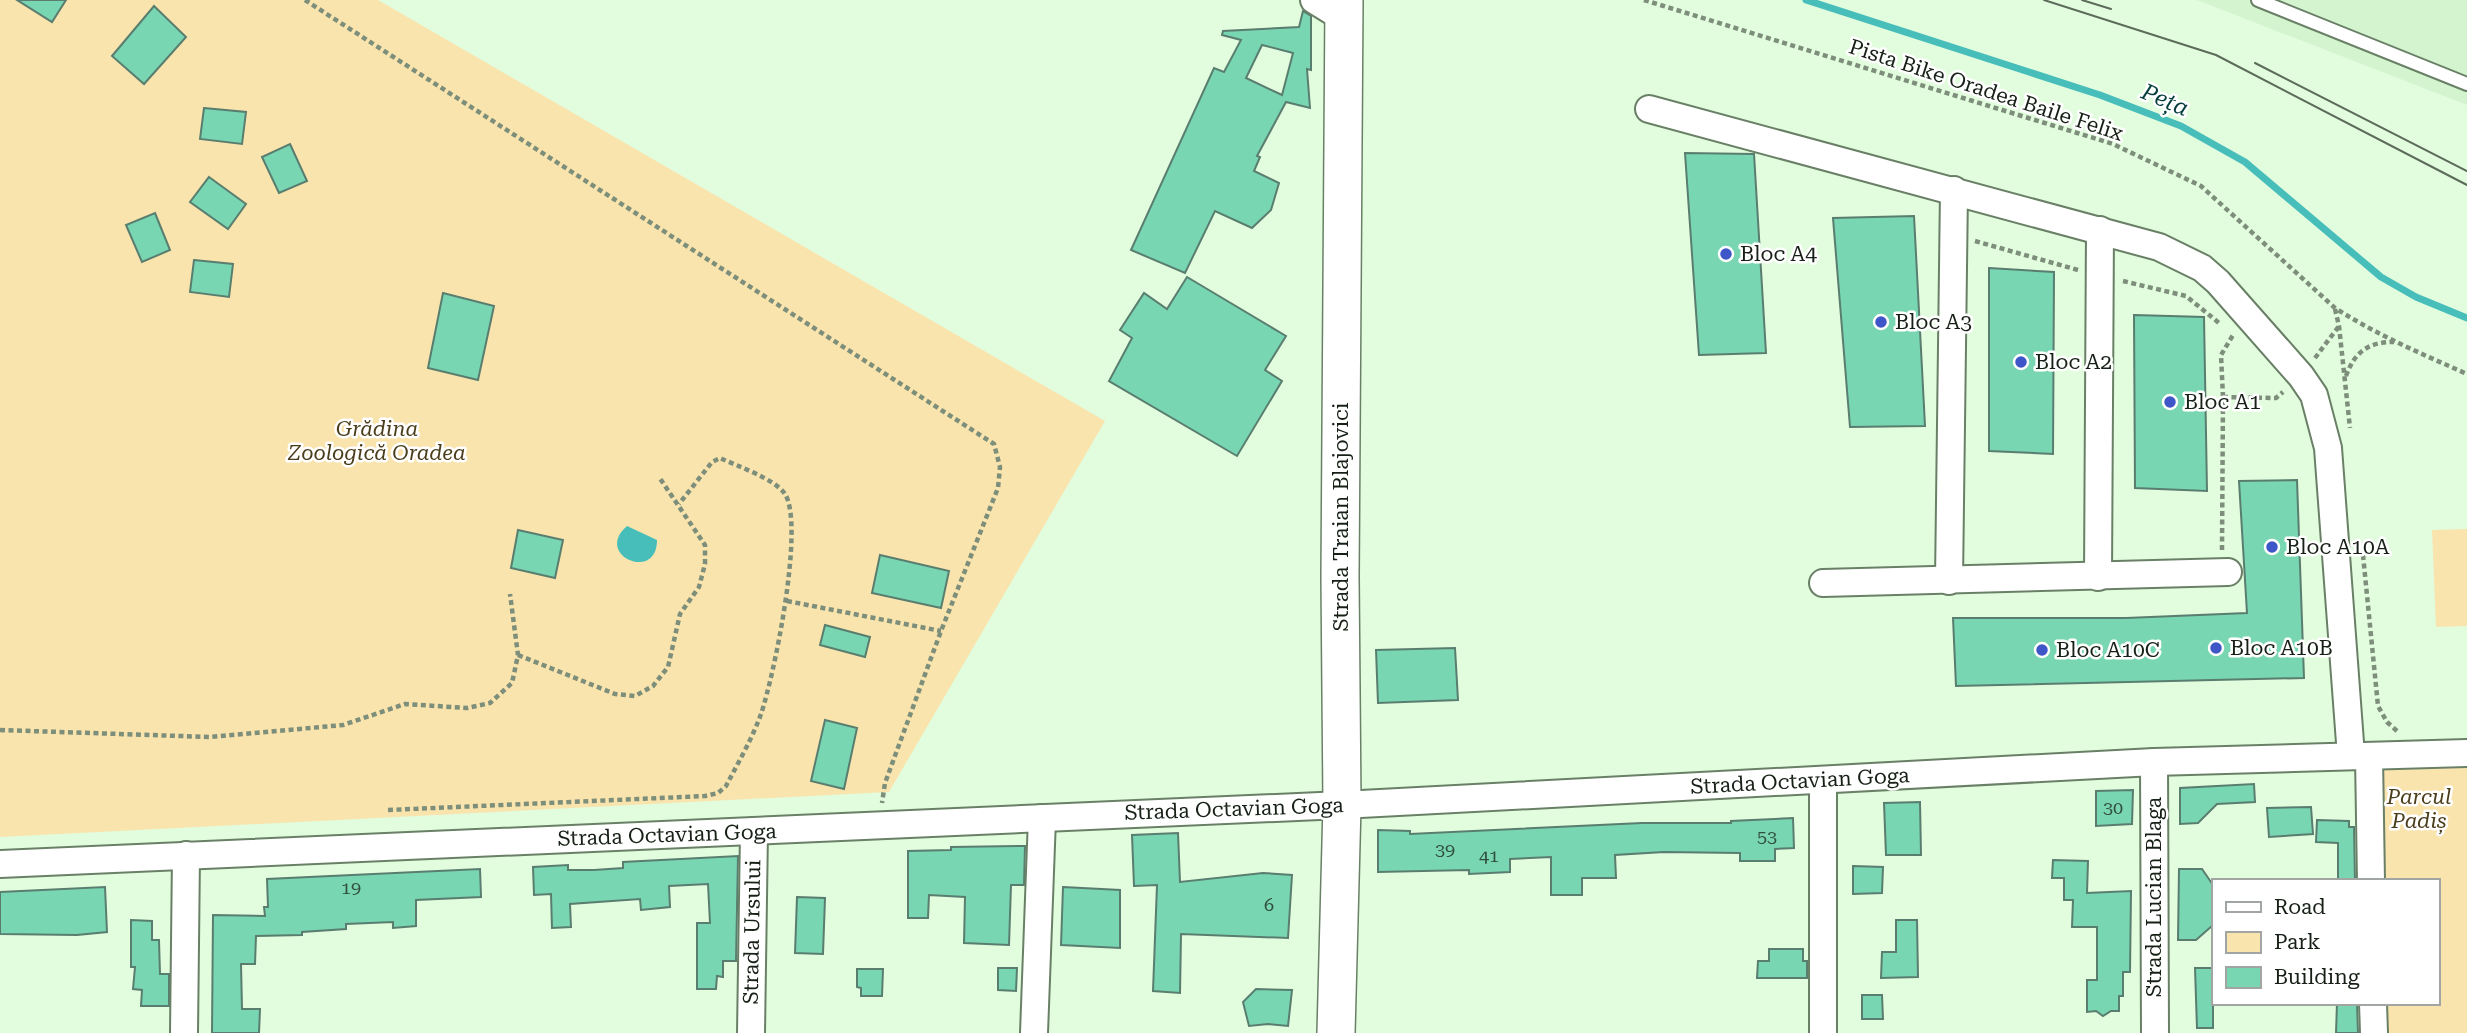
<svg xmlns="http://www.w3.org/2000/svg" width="2467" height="1033" font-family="'Roboto Serif',serif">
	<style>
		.built { fill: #d4f4d0 }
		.green { fill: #f9e4ae }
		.water { fill: #48bebb }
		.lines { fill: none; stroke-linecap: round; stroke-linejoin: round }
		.stream { stroke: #48bebb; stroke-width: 7 }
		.building { fill: #79d6b3; stroke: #597e6f; stroke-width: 2; fill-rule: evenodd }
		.lane-casing { stroke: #698066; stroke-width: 16 }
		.street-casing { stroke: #698066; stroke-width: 30 }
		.secondary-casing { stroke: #698066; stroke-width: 40 }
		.path { stroke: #7d8e7a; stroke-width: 4.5; stroke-dasharray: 5 3.5; stroke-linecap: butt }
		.lane { stroke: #fff; stroke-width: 12 }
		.street { stroke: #fff; stroke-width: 26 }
		.secondary { stroke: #fff; stroke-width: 37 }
		.tram { stroke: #5c6b5a; stroke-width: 2 }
		.poi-dot { fill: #3f56c9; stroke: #fff; stroke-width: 2.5 }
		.labels { text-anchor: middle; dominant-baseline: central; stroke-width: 5; stroke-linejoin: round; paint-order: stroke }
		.number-label { font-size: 18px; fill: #304e3d }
		.street-label { font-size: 21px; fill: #172016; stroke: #fff }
		.poi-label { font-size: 21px; fill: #172016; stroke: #fff; text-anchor: start }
		.park-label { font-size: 21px; font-style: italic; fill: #4b3e1c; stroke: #fff }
		.water-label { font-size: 23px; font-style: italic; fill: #053e3d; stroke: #fff }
	</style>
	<rect width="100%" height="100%" fill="#e2fcde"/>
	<path class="built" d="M2197,0H2467V105Z"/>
	<g class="green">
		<path d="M0,0H378L1105,421L889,792L0,837Z"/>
		<path d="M2467,529V626L2436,627L2432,530Z"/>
		<path d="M2467,753V1033H2374L2373,1003H2437V881H2371L2369,756Z"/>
	</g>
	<path class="water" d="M627,526L657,540C657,583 593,555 627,526Z"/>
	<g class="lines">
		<path class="stream" d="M1806,0L2100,95L2181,126L2245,162L2381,277L2416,297L2467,318"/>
	</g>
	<g class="building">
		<path d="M17,0H66L52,22Z"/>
		<path d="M154,6L186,37L144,84L112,56Z"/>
		<path d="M1303,11L1311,16V70L1307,69L1310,108L1286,102L1257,156L1260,157L1254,171L1279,183L1271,210L1252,228L1215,211L1185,273L1131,250L1214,68L1224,72L1241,40L1222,35L1223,31L1299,27ZM1262,45L1293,53L1282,95L1246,78Z"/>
		<path d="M204,108L246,112L242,144L200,139Z"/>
		<path d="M290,144L307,181L279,193L262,157Z"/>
		<path d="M1685,153L1754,154L1766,353L1699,355Z"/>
		<path d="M209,177L246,204L228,229L190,202Z"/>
		<path d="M155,213L170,250L142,262L126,225Z"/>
		<path d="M1914,216L1925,426L1850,427L1833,218Z"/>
		<path d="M194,260L233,264L229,297L190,292Z"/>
		<path d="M1989,268L2054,272L2053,454L1989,451Z"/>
		<path d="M1187,277L1286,336L1265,370L1282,381L1237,456L1109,381L1132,338L1120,330L1144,293L1167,309Z"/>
		<path d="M443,293L494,306L478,380L428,368Z"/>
		<path d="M2134,315L2204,317L2207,491L2135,488Z"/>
		<path d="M2297,480L2304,678L1956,686L1953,618H2126L2247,613L2239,481Z"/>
		<path d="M518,530L563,540L555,578L511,568Z"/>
		<path d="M880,555L949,571L941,608L872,593Z"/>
		<path d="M825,625L870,637L865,657L820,645Z"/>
		<path d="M1455,648L1458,700L1378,703L1376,650Z"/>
		<path d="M825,720L857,728L844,789L811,781Z"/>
		<path d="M2254,784L2255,802L2217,804L2198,823L2180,824V788Z"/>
		<path d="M2133,790L2132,824L2096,826V791Z"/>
		<path d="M1920,802L1921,855H1886L1884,803Z"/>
		<path d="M2311,807L2313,834L2269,837L2267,808Z"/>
		<path d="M1793,818L1794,848L1775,849V861H1740V853L1664,852L1615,855L1616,878H1582V895H1551V857L1510,859V872L1469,874V870L1378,872V830L1410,831V834L1642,823H1731V821Z"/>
		<path d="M2317,820L2349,821V827H2354L2355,881H2338V843L2316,842Z"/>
		<path d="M1178,833L1180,882L1263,873L1292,875L1288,938L1181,934L1180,993L1153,991L1157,885L1134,886L1132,835Z"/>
		<path d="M1025,846L1024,885H1011L1009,945L964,943L965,897L929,895L928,918H908V851L951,850V847Z"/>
		<path d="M738,856L736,961H723V977L717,976L716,989H697V923H710L708,884L669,886L670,907L641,910L640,899L570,904L571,927L552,928L551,894L534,895L533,867L568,865V870H594L623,868V862Z"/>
		<path d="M2053,860L2088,861L2087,893L2131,891L2130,972H2123V996H2119V1011H2111L2103,1016L2096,1011L2087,1012V980H2097V927H2072L2073,900H2064V878H2052Z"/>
		<path d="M1853,866L1883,867L1882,893L1853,894Z"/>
		<path d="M480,869L481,897L416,900V926L393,928V922L346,924V929L302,932V935L256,936L255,964H241L242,1009H260L259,1033H212L213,915L265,916L264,907H268L267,879Z"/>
		<path d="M2179,869H2202L2213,885V925L2196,940H2178Z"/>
		<path d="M105,887L107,932L77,935L0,934V892Z"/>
		<path d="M1063,887L1120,890V948L1061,945Z"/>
		<path d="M797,897L825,898L823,954L795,953Z"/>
		<path d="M131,920L152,921V940H159L160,974H169V1006H141L142,990L133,989L135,967H131Z"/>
		<path d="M1896,920H1917L1918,977L1881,978L1882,952H1896Z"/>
		<path d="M1769,949H1803V961H1807V978H1757L1758,961H1769Z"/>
		<path d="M998,968H1017L1016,991L998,990Z"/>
		<path d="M2195,968H2213V1028H2197Z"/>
		<path d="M857,969H883L882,996H861V988L857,987Z"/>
		<path d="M1256,989L1292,990L1288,1026L1268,1024L1249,1026L1243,1002Z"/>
		<path d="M1862,995H1882L1883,1019H1862Z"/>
		<path d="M2337,1003H2357L2358,1033H2336Z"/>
	</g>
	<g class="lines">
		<g class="lane-casing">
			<path id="lane" d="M2258,0L2467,84"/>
		</g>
		<g class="street-casing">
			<g id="street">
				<path d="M1314,0L1343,18"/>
				<path d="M1649,109L2159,247L2202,268L2218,282L2301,376L2314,395L2328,448L2351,756"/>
				<path d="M2098,577L2100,230"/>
				<path d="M1949,581L1954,190"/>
				<path d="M1823,583L2228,572"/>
				<path d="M2369,756L2371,881"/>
				<path d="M2154,762L2155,1033"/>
				<path d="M1823,780V1033"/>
				<path d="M0,864L1342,805L2154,762L2467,753"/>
				<path d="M2373,1003L2374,1033"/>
				<path d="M184,1033L186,855"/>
				<path d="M751,1033L754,831"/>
				<path d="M1034,1033L1042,818"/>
			</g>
		</g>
		<g class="secondary-casing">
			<path id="secondary" d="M1336,1033L1342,805L1340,577L1344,0"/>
		</g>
		<g class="path">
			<path d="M305,0L994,444L1000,467L998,488L941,631L885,783L882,803"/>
			<path d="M1644,0L2113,144L2201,186L2335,308C2377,335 2422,354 2467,374"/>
			<path d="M1975,241L2078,270"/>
			<path d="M2123,281L2186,296L2219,323"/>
			<path d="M2335,309L2339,326L2350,428"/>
			<path d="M2315,358L2339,326"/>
			<path d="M2346,376C2355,351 2369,342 2394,342"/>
			<path d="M2223,397L2276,398L2283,392"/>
			<path d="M2222,550L2223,397L2221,355L2233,335"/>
			<path d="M2363,555L2378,706L2387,722L2397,731"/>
			<path d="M787,601L941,631"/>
			<path d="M518,655L615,694L635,696L653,686L668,667L680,614L699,587L705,564V545L659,477"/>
			<path d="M0,730L210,737L343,725L405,704L467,708L490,703L512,683L518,655L510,594"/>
			<path d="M388,810L705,796L718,793L726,786C738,763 752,739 761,714C774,676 805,526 785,494C775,479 737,466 720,458L712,462L679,504"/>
		</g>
		<use href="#lane" class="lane"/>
		<use href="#street" class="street"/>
		<use href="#secondary" class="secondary"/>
		<g class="tram">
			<path d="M2044,0L2216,55L2467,185"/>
			<path d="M2082,0L2111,9"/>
			<path d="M2255,63L2467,171"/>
		</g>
	</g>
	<g class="poi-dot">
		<circle cx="1726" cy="254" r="7"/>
		<circle cx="1881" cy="322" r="7"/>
		<circle cx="2021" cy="362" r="7"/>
		<circle cx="2170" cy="402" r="7"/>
		<circle cx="2272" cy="547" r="7"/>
		<circle cx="2216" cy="648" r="7"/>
		<circle cx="2042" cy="650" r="7"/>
	</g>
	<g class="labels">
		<g class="number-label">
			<text x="2113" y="807">30</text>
			<text x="1767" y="836">53</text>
			<text x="1445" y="849">39</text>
			<text x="1489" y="855">41</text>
			<text x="351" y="887">19</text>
			<text x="1269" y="904">6</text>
		</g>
		<g class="street-label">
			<text transform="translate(1986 90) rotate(18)">Pista Bike Oradea Baile Felix</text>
			<text transform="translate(1341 517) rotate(-90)">Strada Traian Blajovici</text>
			<text transform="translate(1800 781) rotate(-3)">Strada Octavian Goga</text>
			<text transform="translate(1234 809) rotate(-2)">Strada Octavian Goga</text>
			<text transform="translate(667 835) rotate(-2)">Strada Octavian Goga</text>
			<text transform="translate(2154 897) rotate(-90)">Strada Lucian Blaga</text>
			<text transform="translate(752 932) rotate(-89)">Strada Ursului</text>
		</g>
		<g class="poi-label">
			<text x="1740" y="254">Bloc A4</text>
			<text x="1895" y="322">Bloc A3</text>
			<text x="2035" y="362">Bloc A2</text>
			<text x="2184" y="402">Bloc A1</text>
			<text x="2286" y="547">Bloc A10A</text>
			<text x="2230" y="648">Bloc A10B</text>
			<text x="2056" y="650">Bloc A10C</text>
		</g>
		<g class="park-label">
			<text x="377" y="429">Grădina<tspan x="377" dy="24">Zoologică Oradea</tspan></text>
			<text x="2419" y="797">Parcul<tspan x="2419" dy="24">Padiș</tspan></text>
		</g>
		<g class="water-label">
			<text transform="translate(2165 100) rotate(23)">Peța</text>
		</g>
	</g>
	<rect x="2212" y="879" width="228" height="126" fill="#ffffff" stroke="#a2a6a2" stroke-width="2"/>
	<rect x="2226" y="902" width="35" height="10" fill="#ffffff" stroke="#a2a6a2" stroke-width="2"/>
	<text x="2274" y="914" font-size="21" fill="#172016">Road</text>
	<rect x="2226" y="932" width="35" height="21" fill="#f9e4ae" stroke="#a2a6a2" stroke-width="2"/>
	<text x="2274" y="949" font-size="21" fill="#172016">Park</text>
	<rect x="2226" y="967" width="35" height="21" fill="#79d6b3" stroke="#a2a6a2" stroke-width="2"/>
	<text x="2274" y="984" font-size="21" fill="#172016">Building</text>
</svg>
